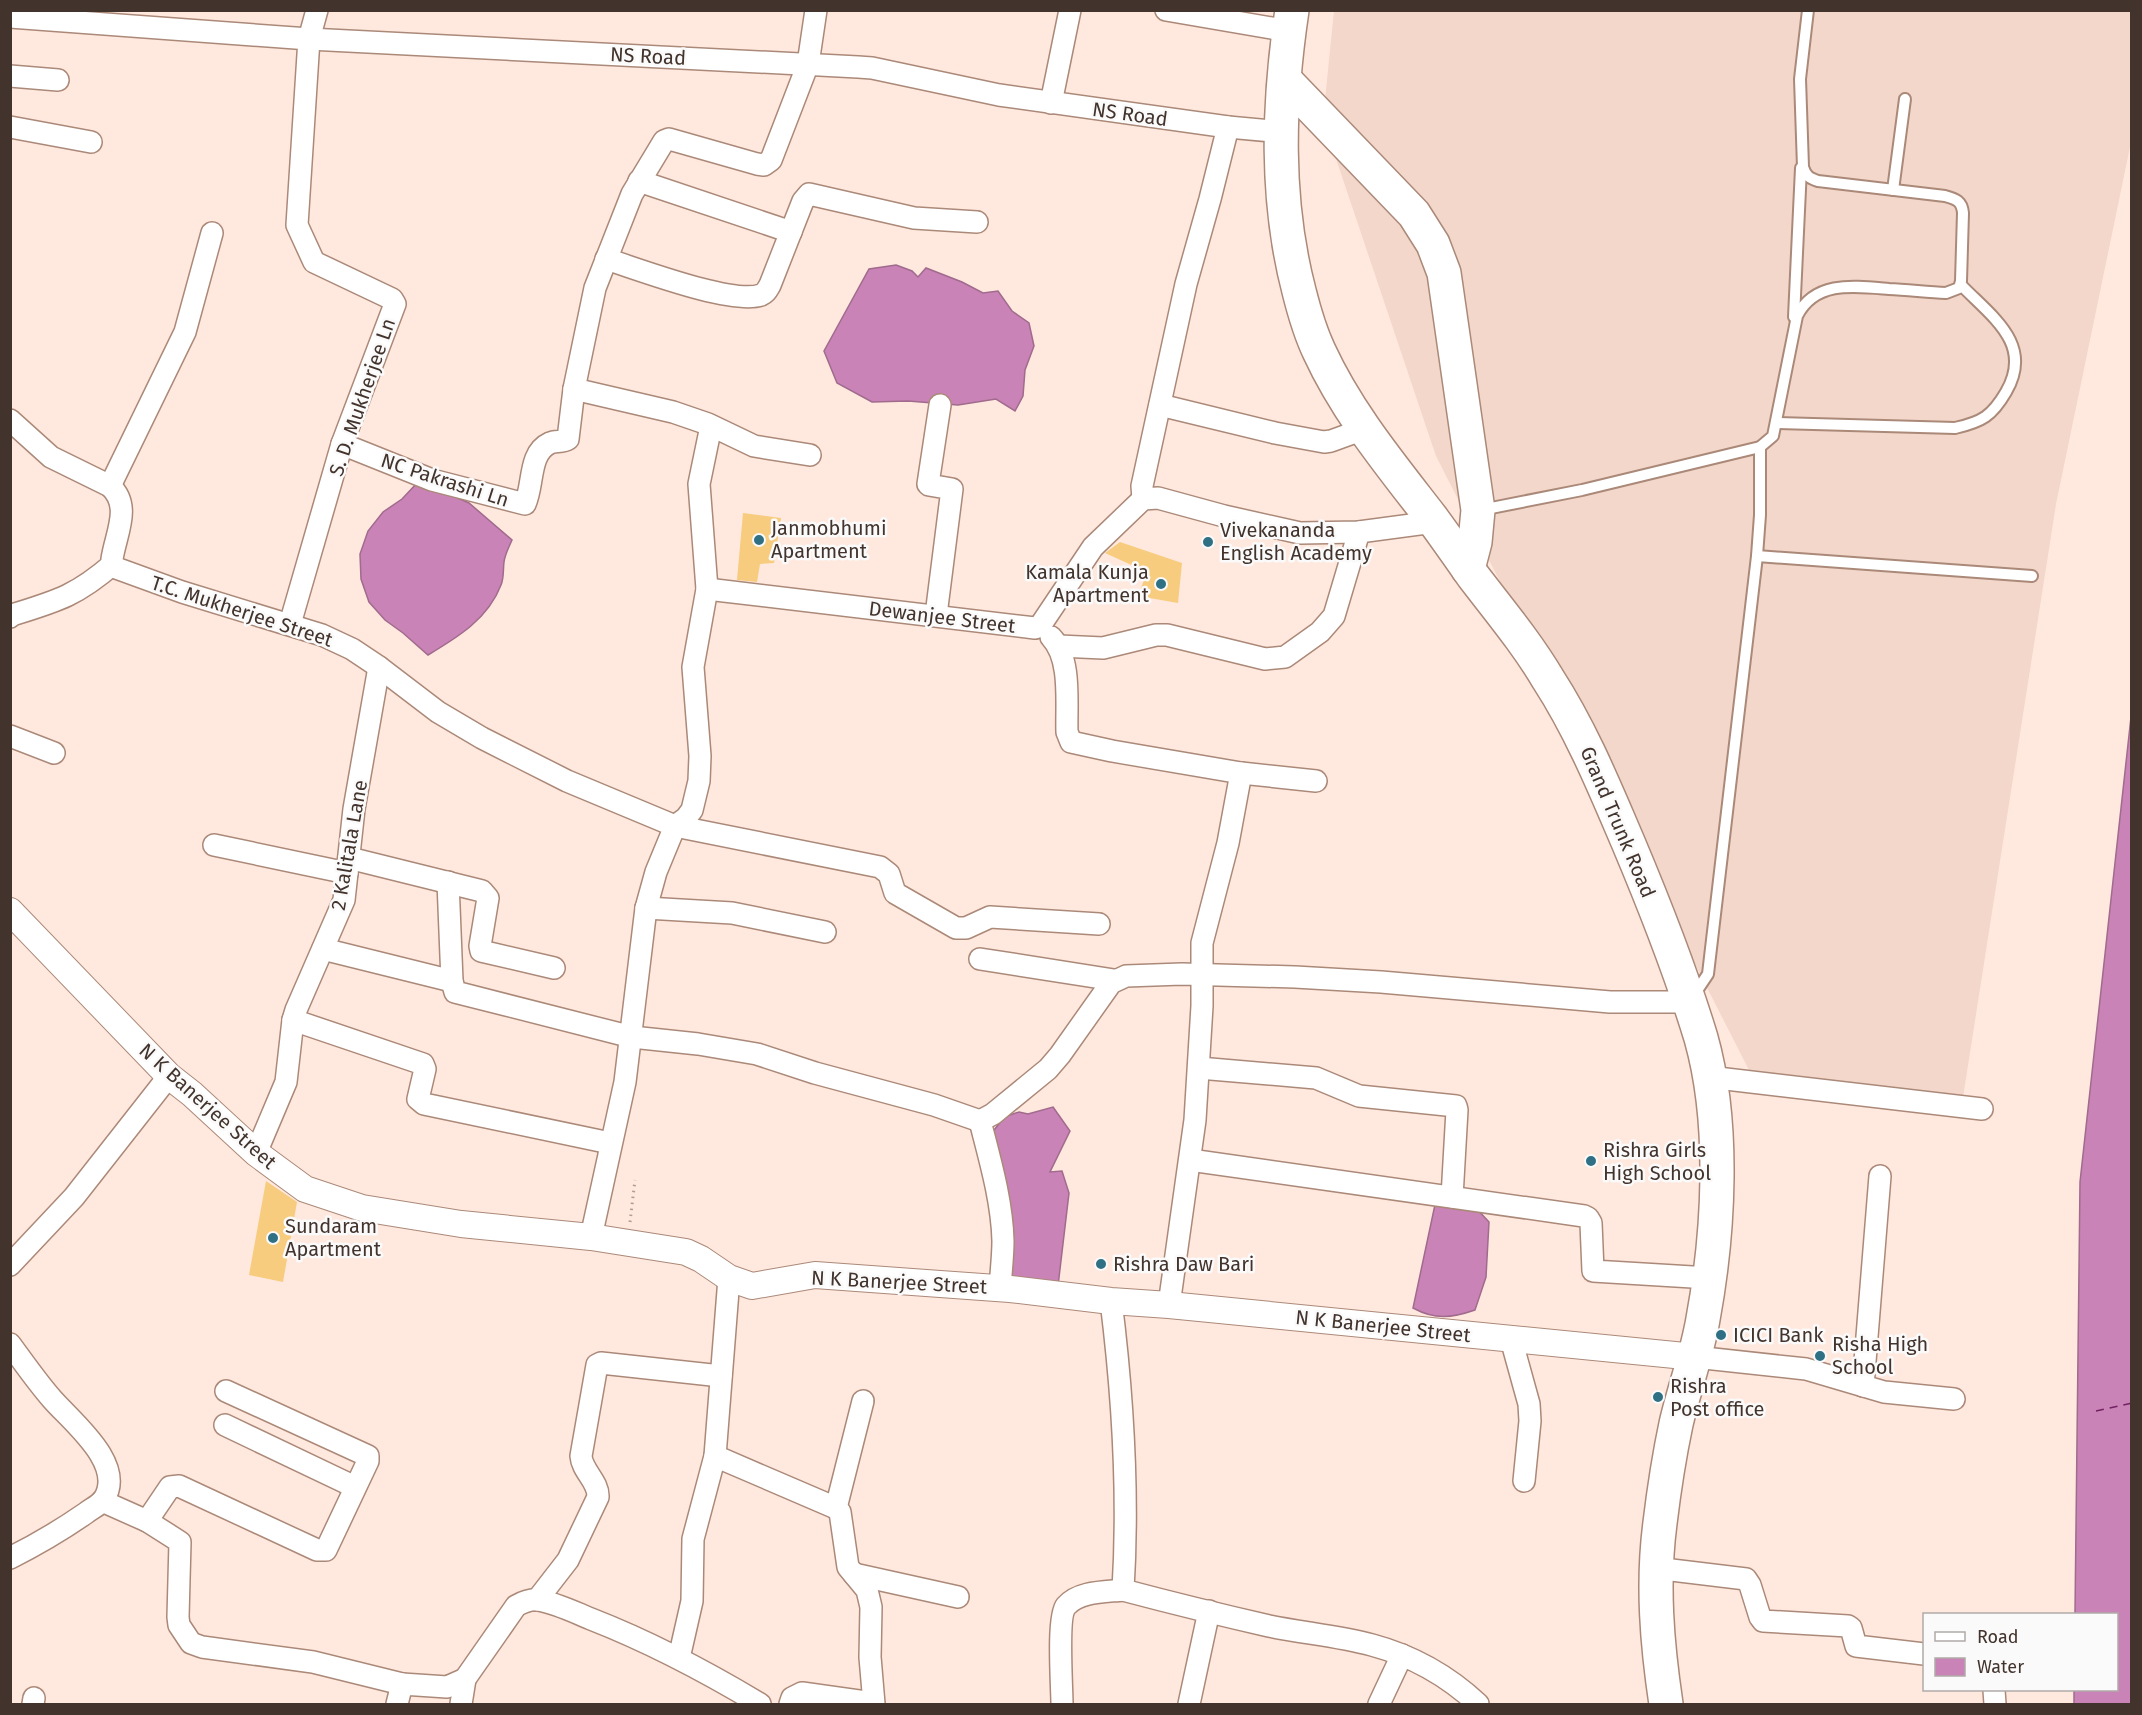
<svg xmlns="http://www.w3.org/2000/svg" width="2142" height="1715" font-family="'Fira Sans',sans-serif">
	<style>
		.built { fill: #f2d7ca }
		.water { fill: #c983b6; stroke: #a06b8d; stroke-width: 1.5 }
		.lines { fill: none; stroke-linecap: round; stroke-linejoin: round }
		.ferry { stroke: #732163; stroke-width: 1.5; stroke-dasharray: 8 6; stroke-linecap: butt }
		.building { fill: #f7cc7e }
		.service-casing { stroke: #ab8979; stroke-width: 14 }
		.minor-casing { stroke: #ab8979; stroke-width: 24 }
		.tertiary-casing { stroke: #ab8979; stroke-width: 28 }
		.primary-casing { stroke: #ab8979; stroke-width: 36 }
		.path { stroke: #af9b92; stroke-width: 3; stroke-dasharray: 1.5 4.5; stroke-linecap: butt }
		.service { stroke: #fff; stroke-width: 10 }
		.minor { stroke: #fff; stroke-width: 21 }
		.tertiary { stroke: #fff; stroke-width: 26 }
		.primary { stroke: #fff; stroke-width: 33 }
		.poi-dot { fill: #307084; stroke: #fafafa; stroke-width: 2 }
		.labels { text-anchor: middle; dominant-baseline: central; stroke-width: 5; stroke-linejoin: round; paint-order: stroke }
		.street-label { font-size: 20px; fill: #42332c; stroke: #fafafa }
		.poi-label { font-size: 20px; fill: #42332c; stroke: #fafafa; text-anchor: start }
	</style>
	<rect width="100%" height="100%" fill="#ffe8dd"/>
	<path class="built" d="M1334,11H2131V142L2056,504L1963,1097L1749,1070L1436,456L1323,120Z"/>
	<g class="water">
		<path d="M896,265L912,271L918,277L926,268L962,282L983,293L998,291L1012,311L1029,323L1034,346L1025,370L1023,396L1015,411L996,399L958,405L908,401L872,402L837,383L824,351L869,269Z"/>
		<path d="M419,481L469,503L512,540C509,547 505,554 504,562C503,570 504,578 501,585C488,619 458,637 428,655L403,633L385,620L369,602L361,579L360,554L368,531L383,512L402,499Z"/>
		<path d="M2131,717V1704H2074V1690H2116V1614H2075L2080,1182Z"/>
		<path d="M1053,1107L1070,1131L1050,1172L1062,1171L1069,1193L1058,1286L1014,1285L989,1137L1004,1117L1019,1112L1028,1114Z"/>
		<path d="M1436,1200L1476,1208L1489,1222L1486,1277L1475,1310C1452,1318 1435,1320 1413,1308Z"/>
	</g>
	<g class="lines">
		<path class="ferry" d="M2096,1411L2132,1403"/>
	</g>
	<g class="building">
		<path d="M743,513L781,518L774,563L760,564L757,582L737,580Z"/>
		<path d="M1120,542L1182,563L1178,603L1138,596L1147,572L1105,553Z"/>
		<path d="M266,1181L297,1202L283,1282L249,1275Z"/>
	</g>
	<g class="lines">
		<g class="service-casing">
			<g id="service">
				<path d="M1893,190L1905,99"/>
				<path d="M1794,317L1801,168"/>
				<path d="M1777,423L1955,428C1982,422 1992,416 2006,392C2034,344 1992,317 1961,285"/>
				<path d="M1481,510L1582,490L1760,447L1773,436L1797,316C1815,280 1855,286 1889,289C1908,290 1927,292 1946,293L1959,288L1961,281L1963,213C1962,201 1956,199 1945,196L1818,181C1809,178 1806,176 1803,167L1800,79L1808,10"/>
				<path d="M1757,556L2032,576"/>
				<path d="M1694,995L1708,974L1757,556L1760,515V447"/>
			</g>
		</g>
		<g class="minor-casing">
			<g id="minor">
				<path d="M1166,10L1289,31"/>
				<path d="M10,17L309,39L858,67L872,68L999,95L1228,127L1282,132"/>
				<path d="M10,76L58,80"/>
				<path d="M1051,103L1070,10"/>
				<path d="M10,127L91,142"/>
				<path d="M639,181L791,232"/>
				<path d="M606,259C638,269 732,305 761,295C766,293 767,290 770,285L803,201L809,194L914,218L977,222"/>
				<path d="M574,389L673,412L708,424L754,446L810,455"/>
				<path d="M1160,405L1275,433L1324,442L1331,441L1364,429"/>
				<path d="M10,420L51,457L110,486C132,506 116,533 112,559L113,564L116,568L182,592L322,635L352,649L379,667L438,712L482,738L567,781L675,826L880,867L889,874L895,893L956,928H966L990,917L1099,924"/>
				<path d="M342,444L432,480L525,504C534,485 528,453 550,443C556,440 562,443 568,439L574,389L595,288L632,194L664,141L669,139L757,164L764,165L771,160L808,64L816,10"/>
				<path d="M110,486L185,332L212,233"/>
				<path d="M1143,499L1142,486L1186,284L1210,199L1228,127"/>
				<path d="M707,589L1035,628L1040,626L1093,547L1143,499L1158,498L1224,516L1300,533L1359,532L1434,522"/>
				<path d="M936,615L952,489L929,485L928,484L940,405"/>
				<path d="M10,617L12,615C57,601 76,596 113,564"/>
				<path d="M290,624L342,444L395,304L392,299L314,262L297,225L309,39L317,10"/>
				<path d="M1051,637C1072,659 1066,703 1067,732L1071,742L1112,751L1241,773L1316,781"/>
				<path d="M1059,646L1103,648L1156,635H1167L1265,659L1285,657L1320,632L1334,616L1359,532"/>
				<path d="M10,736L54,753"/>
				<path d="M214,845L347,873"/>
				<path d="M349,858L482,891L488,898L480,946L481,951L554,968"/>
				<path d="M448,882L452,981L455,992L632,1037L698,1044L757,1054L815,1073L934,1105L980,1121"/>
				<path d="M646,908L732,913L825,932"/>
				<path d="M323,949L452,981"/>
				<path d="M980,959L1114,980"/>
				<path d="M293,1020L423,1064L425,1069L418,1099L424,1104L610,1143"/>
				<path d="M1199,1068L1316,1078L1359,1096L1456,1106L1457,1110L1452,1197"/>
				<path d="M1709,1077L1982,1109"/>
				<path d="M256,1153L286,1082L293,1020L296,1010L344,900L354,809L379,667"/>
				<path d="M1190,1160L1584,1216L1588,1218L1591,1223L1593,1271L1709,1278"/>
				<path d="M591,1237L625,1082L646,908L656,872L675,826L686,818L692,810L699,781L700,756L693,667L707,589L699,484L711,426"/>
				<path d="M10,1265L74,1197L169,1076"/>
				<path d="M1000,1288C1001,1272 1003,1256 1003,1241C1002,1201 990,1160 980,1121L993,1114L1048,1069L1060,1055L1111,983L1126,976L1182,974L1295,977L1381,982L1610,1002H1689"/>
				<path d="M1111,1301C1123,1397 1129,1493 1123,1590C1172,1603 1221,1615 1269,1626C1303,1633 1339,1636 1372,1645C1413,1656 1448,1676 1478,1704"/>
				<path d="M1169,1305L1195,1120L1202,1006V943L1228,843L1241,773"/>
				<path d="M1511,1339L1529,1404L1530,1421L1524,1481"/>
				<path d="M10,1344C24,1363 37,1382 52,1399C72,1422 126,1464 104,1499C100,1505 91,1509 86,1513C60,1531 38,1544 10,1558"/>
				<path d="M1695,1357L1806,1369L1884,1392L1954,1399"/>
				<path d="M1863,1386L1880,1176"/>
				<path d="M225,1425L355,1487"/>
				<path d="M715,1456L836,1508L840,1512L848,1567L867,1590L871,1607L870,1657L874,1704"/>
				<path d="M102,1501L147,1521L180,1542L178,1617L179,1625L191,1643L202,1647L313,1662L402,1684"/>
				<path d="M836,1508L863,1401"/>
				<path d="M147,1521L170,1487L179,1486L317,1550H326L368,1461V1456L226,1391"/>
				<path d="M1655,1568L1746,1579L1750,1585L1760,1617L1763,1621L1848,1626L1851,1628L1856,1646L1924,1654"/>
				<path d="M854,1574L958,1597"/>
				<path d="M537,1600L568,1560L598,1497C599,1482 582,1471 581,1456L597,1365L601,1363L721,1376"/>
				<path d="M679,1658L692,1601L693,1539L715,1456L729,1278"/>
				<path d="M1994,1690L1995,1704"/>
				<path d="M33,1704L34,1698"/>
				<path d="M397,1704L402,1684L447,1687L465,1679L516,1606C523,1602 530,1599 538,1600C556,1603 574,1612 591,1619C650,1642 705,1671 760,1704"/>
				<path d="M461,1704L465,1679"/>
				<path d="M790,1704L792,1698L802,1693L873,1703"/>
				<path d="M1062,1704C1062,1688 1057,1617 1066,1606C1079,1591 1105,1592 1123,1590"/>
				<path d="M1189,1704L1209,1611"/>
				<path d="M1379,1704L1402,1655"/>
			</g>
		</g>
		<g class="tertiary-casing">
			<path id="tertiary" d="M10,911L169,1076L192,1094L256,1153L305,1189L362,1208L461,1224L591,1237L686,1252L701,1259L729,1278L752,1286L815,1275L1010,1289L1111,1301L1169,1305L1695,1357"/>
		</g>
		<g class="primary-casing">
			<g id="primary">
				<path d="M1292,10C1278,104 1275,199 1299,291C1304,311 1310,332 1319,351C1347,412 1390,464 1431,517C1445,536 1459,556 1473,576C1499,610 1526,642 1548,679C1581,730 1604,786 1628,842C1655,906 1681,972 1701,1038C1725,1123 1719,1232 1703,1319C1697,1355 1684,1389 1676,1424C1669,1457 1664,1490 1660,1523C1652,1584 1657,1644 1666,1704"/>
				<path d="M1285,80L1414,214L1433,244L1444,273L1478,510L1475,542L1468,569"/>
			</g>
		</g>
		<path class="path" d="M630,1222L635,1180"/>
		<use href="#service" class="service"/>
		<use href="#minor" class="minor"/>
		<use href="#tertiary" class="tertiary"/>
		<use href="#primary" class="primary"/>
	</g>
	<g class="poi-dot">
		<circle cx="759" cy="540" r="6"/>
		<circle cx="1208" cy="542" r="6"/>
		<circle cx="1161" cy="584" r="6"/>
		<circle cx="1591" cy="1161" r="6"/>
		<circle cx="273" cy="1238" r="6"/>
		<circle cx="1101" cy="1264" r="6"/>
		<circle cx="1721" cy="1335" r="6"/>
		<circle cx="1820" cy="1356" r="6"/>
		<circle cx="1658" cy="1397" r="6"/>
	</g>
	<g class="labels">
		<g class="street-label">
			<text transform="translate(648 56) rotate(3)">NS Road</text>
			<text transform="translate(1130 114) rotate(8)">NS Road</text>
			<text transform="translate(362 397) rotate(-71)">S. D. Mukherjee Ln</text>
			<text transform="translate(445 480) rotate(18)">NC Pakrashi Ln</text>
			<text transform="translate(242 611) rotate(18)">T.C. Mukherjee Street</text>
			<text transform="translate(942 617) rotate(7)">Dewanjee Street</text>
			<text transform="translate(1618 822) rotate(67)">Grand Trunk Road</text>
			<text transform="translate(349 845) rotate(-80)">2 Kalitala Lane</text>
			<text transform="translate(208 1106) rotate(42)">N K Banerjee Street</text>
			<text transform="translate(899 1282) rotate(3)">N K Banerjee Street</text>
			<text transform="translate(1383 1326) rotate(6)">N K Banerjee Street</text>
		</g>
		<g class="poi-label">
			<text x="771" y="528">Janmobhumi<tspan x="771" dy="23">Apartment</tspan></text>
			<text x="1220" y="530">Vivekananda<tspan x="1220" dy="23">English Academy</tspan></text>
			<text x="1149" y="572" text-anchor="end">Kamala Kunja<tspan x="1149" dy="23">Apartment</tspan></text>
			<text x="1603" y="1150">Rishra Girls<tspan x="1603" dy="23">High School</tspan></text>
			<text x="285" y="1226">Sundaram<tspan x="285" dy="23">Apartment</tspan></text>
			<text x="1113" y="1264">Rishra Daw Bari</text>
			<text x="1733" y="1335">ICICI Bank</text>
			<text x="1832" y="1344">Risha High<tspan x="1832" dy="23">School</tspan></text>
			<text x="1670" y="1386">Rishra<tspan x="1670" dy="23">Post office</tspan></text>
		</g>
	</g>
	<rect width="2142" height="1715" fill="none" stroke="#42332c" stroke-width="24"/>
	<rect x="1923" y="1613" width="195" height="78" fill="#fafafa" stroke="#b0aaa8" stroke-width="1.5"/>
	<rect x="1935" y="1632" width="30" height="9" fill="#ffffff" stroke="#b0aaa8" stroke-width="1.5"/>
	<text x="1977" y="1643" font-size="18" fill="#42332c">Road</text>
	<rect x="1935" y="1658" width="30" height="18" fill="#c983b6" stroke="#b0aaa8" stroke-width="1.5"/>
	<text x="1977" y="1673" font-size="18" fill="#42332c">Water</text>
</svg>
